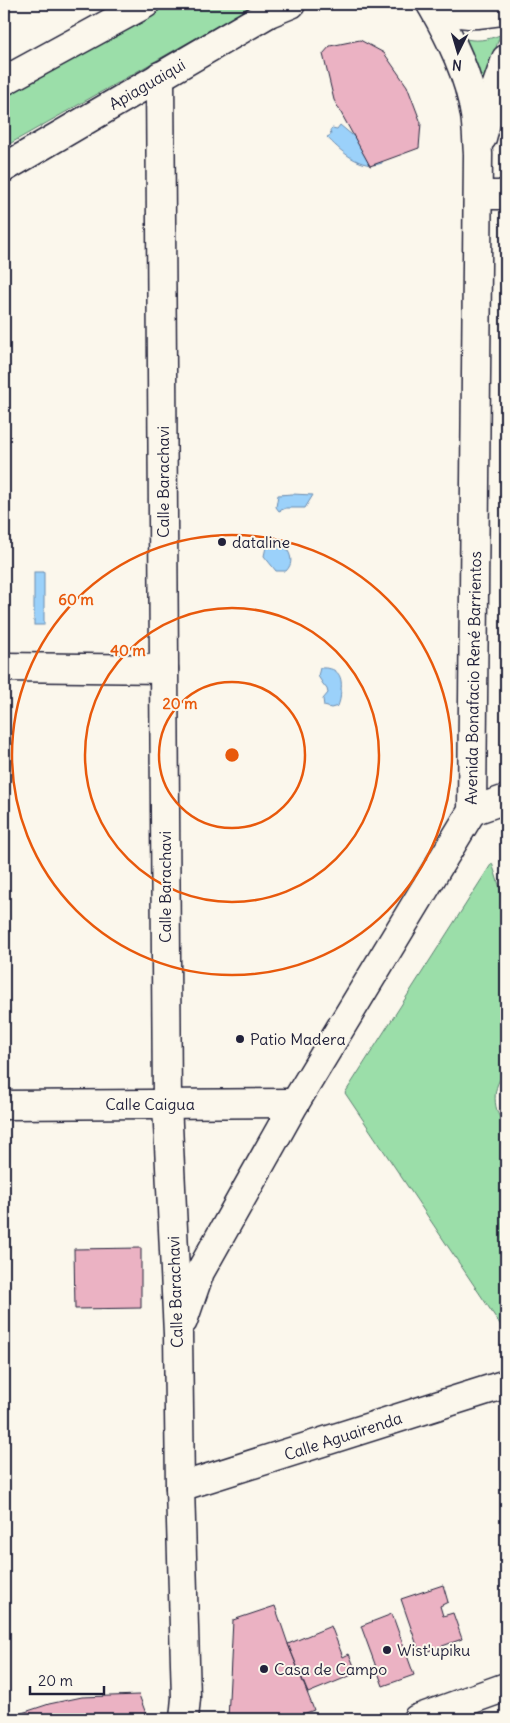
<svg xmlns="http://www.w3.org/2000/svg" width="510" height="1723" font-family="Delius,sans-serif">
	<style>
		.green { fill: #9bdea9; stroke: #5e8072 }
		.water { fill: #9bd1fa; stroke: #6b8bae }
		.building { fill: #ebb2c3; stroke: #22223b }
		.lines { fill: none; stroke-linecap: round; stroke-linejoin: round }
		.minor-casing { stroke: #22223b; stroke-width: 31 }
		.major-casing { stroke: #22223b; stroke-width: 31 }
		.minor { stroke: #fbf7ec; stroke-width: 28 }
		.major { stroke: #fbf7ec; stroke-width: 28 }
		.ring { fill: none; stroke: #e8590c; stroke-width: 2.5 }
		.poi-dot { fill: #22223b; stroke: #fbf7ec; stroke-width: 2 }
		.labels { text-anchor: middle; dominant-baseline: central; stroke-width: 4; stroke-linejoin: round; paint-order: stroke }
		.street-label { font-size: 16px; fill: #22223b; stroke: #fbf7ec }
		.poi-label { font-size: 16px; fill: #22223b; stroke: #fbf7ec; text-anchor: start }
		.centre { fill: #e8590c; stroke: #fbf7ec; stroke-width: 2.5 }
		.ring-label { font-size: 15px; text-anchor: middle; font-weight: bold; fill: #e8590c; stroke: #fbf7ec; stroke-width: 4; stroke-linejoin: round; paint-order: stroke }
	</style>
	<rect width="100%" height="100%" fill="#fbf7ec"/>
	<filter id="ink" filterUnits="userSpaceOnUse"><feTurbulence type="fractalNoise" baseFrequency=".02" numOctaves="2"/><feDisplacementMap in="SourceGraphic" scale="10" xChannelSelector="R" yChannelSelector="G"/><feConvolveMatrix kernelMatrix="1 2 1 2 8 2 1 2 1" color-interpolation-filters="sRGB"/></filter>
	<g filter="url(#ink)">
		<g class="green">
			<path d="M170,4H256L4,147V97Z"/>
			<path d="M500,35L485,82L482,86L462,38C476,42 487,40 500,35Z"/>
			<path d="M492,863L506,907V1072C491,1085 492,1112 506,1126V1333L345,1093Z"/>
		</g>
		<g class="water">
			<path d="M340,125L358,140L383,148L382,163C362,171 339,150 327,137L331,135L330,130L332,128L337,129Z"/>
			<path d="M292,494L313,495L305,508H286L279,511L276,507L278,495Z"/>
			<path d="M274,545L286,548C292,556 293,564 286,571H276L264,556L266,547Z"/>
			<rect x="34" y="572" width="10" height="53"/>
			<path d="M320,668C336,667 343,674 341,690C340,697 341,698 338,706L331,708L324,706L323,699L328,693L327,689L323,684L318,676Z"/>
		</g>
		<g class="building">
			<path d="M360,40L384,53L407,86L421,123L419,148L370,166L334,100L323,54L330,46Z"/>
			<path d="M141,1248V1308L75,1309L74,1249Z"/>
			<path d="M443,1585L448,1602L440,1606L443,1616L453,1613L462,1639L420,1654L401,1599Z"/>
			<path d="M275,1606L288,1644L314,1710L290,1719H228L233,1620Z"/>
			<path d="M392,1614L414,1675L383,1686L361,1626Z"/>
			<path d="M331,1626L343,1657L349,1654L357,1673L308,1693L288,1644Z"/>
			<path d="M139,1695L148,1719H25L22,1713L49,1704L82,1697Z"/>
		</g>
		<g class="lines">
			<g class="minor-casing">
				<g id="minor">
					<path d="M431,4C462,17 474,16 506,10"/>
					<path d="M160,76L167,1104L178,1334L180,1487L186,1698L184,1719"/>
					<path d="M4,81L145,4"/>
					<path d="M482,138L494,93L506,59"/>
					<path d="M4,168L269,13L291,4"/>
					<path d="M479,195H501L506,193"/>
					<path d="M4,667L164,669"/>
					<path d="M472,811L506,799"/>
					<path d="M4,1105L295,1103"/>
					<path d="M183,1321L200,1272L295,1103L472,811L478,154C477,142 477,128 475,115C469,75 451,39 431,4"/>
					<path d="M180,1487L506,1384"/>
				</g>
			</g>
			<g class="major-casing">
				<path id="major" d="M417,1719L506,1687"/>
			</g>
			<use href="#minor" class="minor"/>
			<use href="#major" class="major"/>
		</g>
	</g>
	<g class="ring">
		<circle cx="232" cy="755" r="73"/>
		<circle cx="232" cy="755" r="147"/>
		<circle cx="232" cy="755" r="220"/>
	</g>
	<g class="poi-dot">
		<circle cx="222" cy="542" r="5"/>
		<circle cx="240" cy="1039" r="5"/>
		<circle cx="387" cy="1650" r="5"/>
		<circle cx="264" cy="1669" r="5"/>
	</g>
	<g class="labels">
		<g class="street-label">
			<text transform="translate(147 84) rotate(-30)">Apiaguaiqui</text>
			<text transform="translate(163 482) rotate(-90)">Calle Barachavi</text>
			<text transform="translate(473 678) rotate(-89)">Avenida Bonafacio René Barrientos</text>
			<text transform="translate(165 887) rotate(-90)">Calle Barachavi</text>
			<text x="150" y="1104">Calle Caigua</text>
			<text transform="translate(175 1292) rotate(-92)">Calle Barachavi</text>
			<text transform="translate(343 1436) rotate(-18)">Calle Aguairenda</text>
		</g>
		<g class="poi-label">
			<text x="232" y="542">dataline</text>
			<text x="250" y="1039">Patio Madera</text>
			<text x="397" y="1650">Wist'upiku</text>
			<text x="274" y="1669">Casa de Campo</text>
		</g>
	</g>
	<circle cx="232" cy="755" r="8" class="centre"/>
	<g class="ring-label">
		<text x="76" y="605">60 m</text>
		<text x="128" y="656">40 m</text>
		<text x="180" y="709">20 m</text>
	</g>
	<rect width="510" height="1723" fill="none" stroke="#fbf7ec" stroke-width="20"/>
	<rect x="10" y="10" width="490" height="1703" fill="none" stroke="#22223b" stroke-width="2" filter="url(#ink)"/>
	<g transform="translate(458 52) rotate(185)" stroke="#fbf7ec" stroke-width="4" paint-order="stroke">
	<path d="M0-4L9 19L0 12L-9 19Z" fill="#22223b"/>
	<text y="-8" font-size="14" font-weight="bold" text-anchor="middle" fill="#22223b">N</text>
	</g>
	<path d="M30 1686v8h74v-8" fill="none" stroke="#22223b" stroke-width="2.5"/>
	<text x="38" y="1686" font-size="15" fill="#22223b" stroke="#fbf7ec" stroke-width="4" paint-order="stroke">20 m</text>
</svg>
